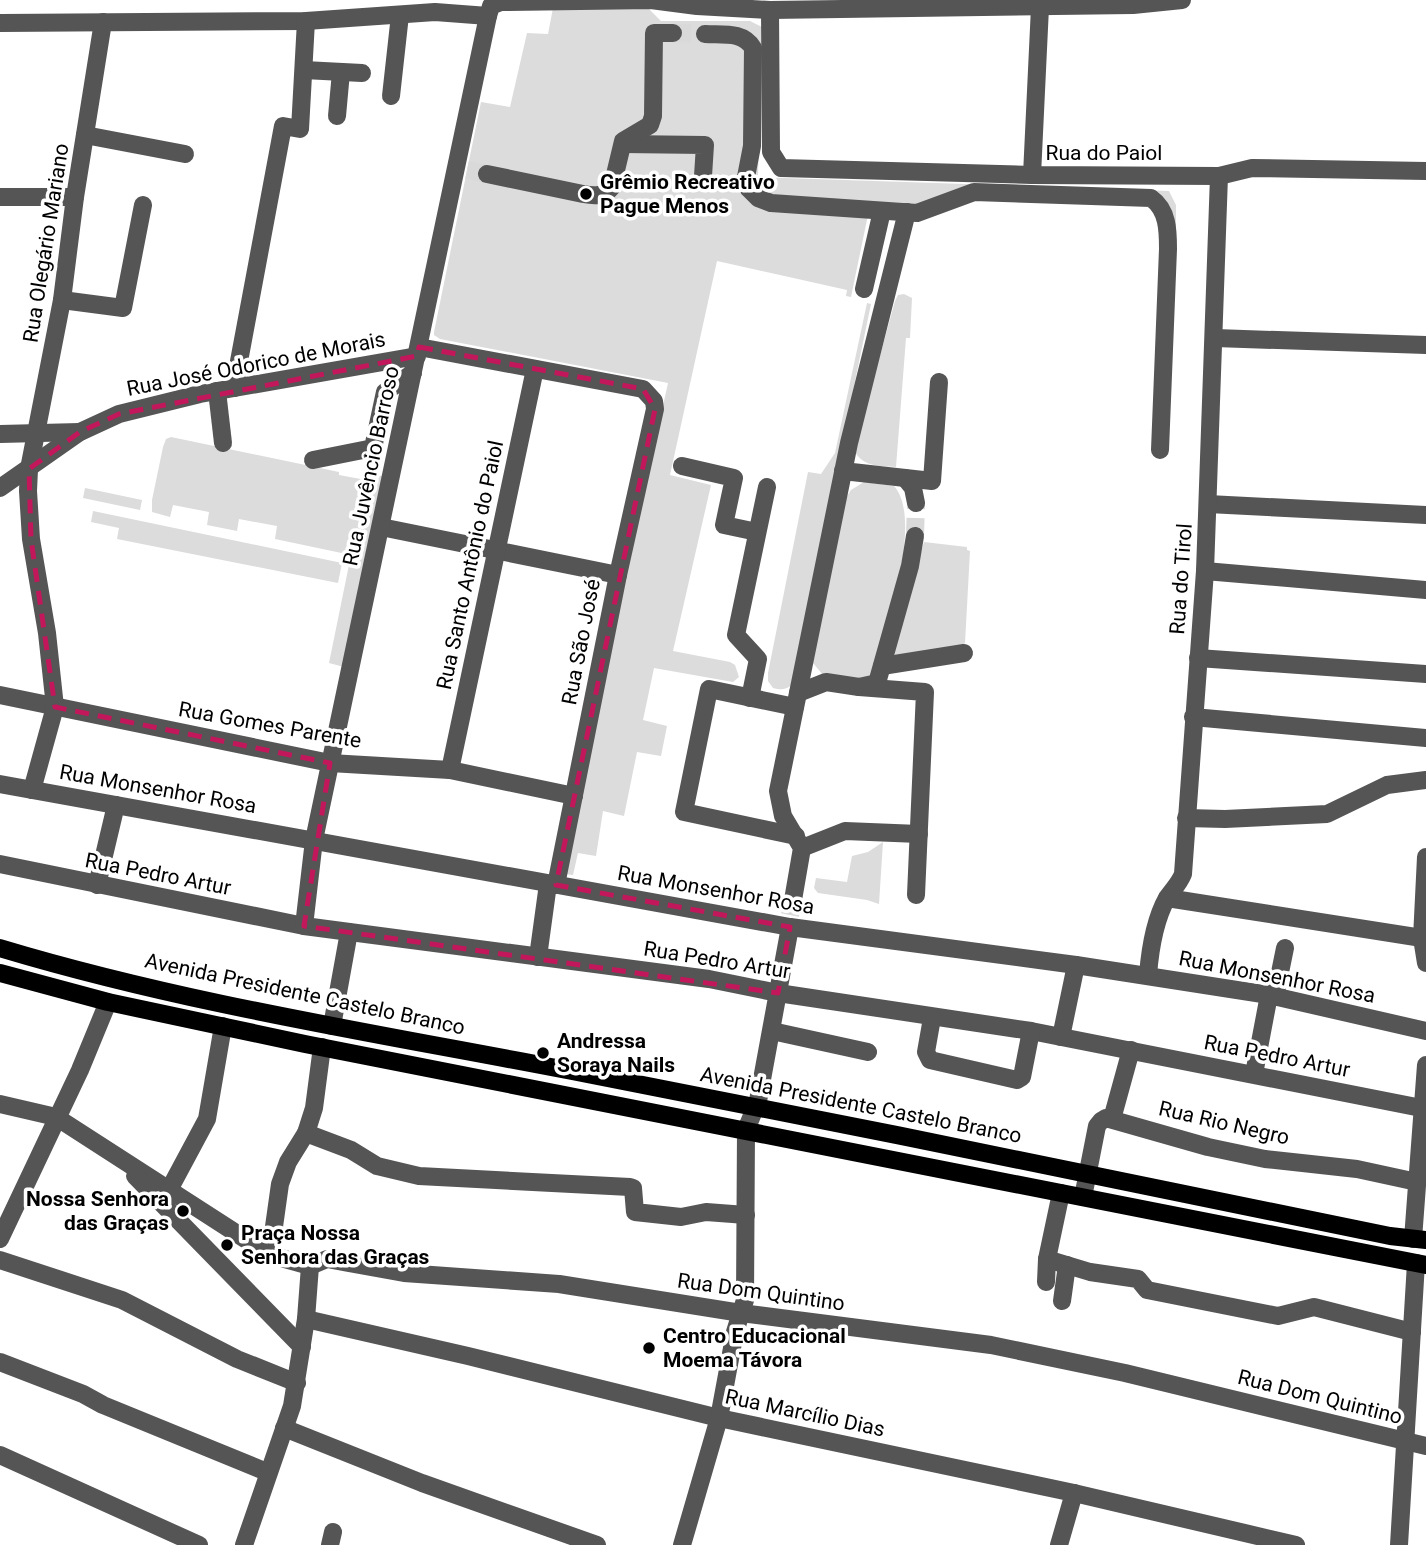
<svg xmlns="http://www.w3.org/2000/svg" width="1426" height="1545" font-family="Roboto,sans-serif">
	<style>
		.green { fill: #dcdcdc }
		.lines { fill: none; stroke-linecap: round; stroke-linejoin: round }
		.minor-tunnel { stroke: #d9d9d9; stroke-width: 18; stroke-dasharray: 18 9; stroke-linecap: butt }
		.minor { stroke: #555; stroke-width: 18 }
		.major { stroke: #000; stroke-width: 18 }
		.marked { fill: none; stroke: #c2185b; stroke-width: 5; stroke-dasharray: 14 9; stroke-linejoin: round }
		.poi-dot { fill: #000; stroke: #fff; stroke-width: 2.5 }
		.labels { text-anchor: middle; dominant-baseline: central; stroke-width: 7; stroke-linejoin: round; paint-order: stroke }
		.street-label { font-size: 21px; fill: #000; stroke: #fff }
		.poi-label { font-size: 21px; font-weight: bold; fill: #000; stroke: #fff; text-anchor: start }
	</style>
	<rect width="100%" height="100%" fill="#fff"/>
	<g class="green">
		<path d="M647,7L661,21H750L762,27L758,177L1169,191L1176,205V233L1157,203L974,192L917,213L869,210L851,297L846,296L847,290L717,261L670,475L711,485L673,651L730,662L735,665L739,677L733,682L654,668L643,720L667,726L661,756L637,752L624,816L603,811L596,856L578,853L573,875L565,874L562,865L668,383L440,339L434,335V332L481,102L510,107L527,33L548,34L553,8Z"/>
		<path d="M904,294L912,298L910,338H906L896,467C880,466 862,467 854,450L895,301L898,295Z"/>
		<path d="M867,303L871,304L792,685C785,690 781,690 773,688L768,681V673L808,472L821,474L835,453Z"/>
		<path d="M171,437L339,472V475L366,480L367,474L383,476L344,667L329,663L351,555L275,539L277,526L239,519L237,531L207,525L209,512L173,505L170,517L152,512V500L163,447L166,439Z"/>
		<path d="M864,482L894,486C924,519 885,633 875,673L866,680L823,675L813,663L845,499L851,490Z"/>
		<path d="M85,488L142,500L140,510L83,498Z"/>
		<path d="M93,511L342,563L338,583L117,539L119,528L91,522Z"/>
		<path d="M924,542L967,547V550L970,551L965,643L963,645L895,656L893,648Z"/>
		<path d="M883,842L879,904L867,900L818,893L814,888L816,878L847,882L852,856L868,852Z"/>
	</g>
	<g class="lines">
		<g class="minor-tunnel">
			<path d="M673,33L705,34"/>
			<path d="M467,170L487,174"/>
			<path d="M915,536L916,503"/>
			<path d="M790,915L793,900"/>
		</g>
		<g class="minor">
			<path d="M770,10L771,152L781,168L1032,175L1219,176L1252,168L1426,171"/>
			<path d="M0,23L306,21L435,12L488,16L491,6L501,2L651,0L697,6L770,10L1133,5L1182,0"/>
			<path d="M705,34C723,35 743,31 753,48L752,146L746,177L749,189L758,198L771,203L917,213L974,192L1151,198C1168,210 1168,231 1168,249L1160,450"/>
			<path d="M304,70L362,73"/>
			<path d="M391,96L400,15"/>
			<path d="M337,116L341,72"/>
			<path d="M85,135L185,154"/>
			<path d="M623,144L705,145L703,176"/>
			<path d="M487,174L583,194C594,196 604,197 612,187L623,141L650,125L653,116L654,33H673"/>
			<path d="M1032,175L1040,7"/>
			<path d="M0,197H75"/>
			<path d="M864,289L882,211"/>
			<path d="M62,300L123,308L143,205"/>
			<path d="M1215,338L1426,345"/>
			<path d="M419,347L643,389L654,401L655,409L618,575L556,885"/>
			<path d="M234,388L283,126L300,129L306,21"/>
			<path d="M217,391L223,443"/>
			<path d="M0,434L80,432"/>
			<path d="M313,460L373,448L385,392L413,373"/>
			<path d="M682,466L734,478L724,525L757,532"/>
			<path d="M843,471L932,481L939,382"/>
			<path d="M905,478L913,488L916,503"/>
			<path d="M0,488L80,432L119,414L200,394L417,356"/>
			<path d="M1208,504L1426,515"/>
			<path d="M381,527L618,575"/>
			<path d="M1205,571L1426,590"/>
			<path d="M1198,658L1426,674"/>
			<path d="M882,666L964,653"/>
			<path d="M859,687L925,692L916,895"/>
			<path d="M798,693L826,682L859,687L877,683L910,566L915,536"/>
			<path d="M0,695L330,763L450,770L574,796"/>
			<path d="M750,698L758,659L736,635L767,487"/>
			<path d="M795,707L709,689L684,812L796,836"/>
			<path d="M1193,717L1426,738"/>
			<path d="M450,770L535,369"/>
			<path d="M0,784L790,927L1076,965L1269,995L1426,1031"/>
			<path d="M32,790L55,707L47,633L31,539L28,491L29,469L62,300L75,197L103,22"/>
			<path d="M1186,818L1225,819L1327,814L1387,785L1426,780"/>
			<path d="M802,848L845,831L919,834"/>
			<path d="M1426,857L1422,938L1426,963"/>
			<path d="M0,864L304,926L709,979L778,993L1031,1031L1426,1109"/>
			<path d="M97,885L116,805"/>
			<path d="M1167,898L1422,938"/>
			<path d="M793,900L802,848L783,816L778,791L849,443L907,212"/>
			<path d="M304,926L314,840L488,16"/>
			<path d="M538,957L548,884"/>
			<path d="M1148,975C1150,950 1154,921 1167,898C1173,889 1179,884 1183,874L1205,571L1219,176"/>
			<path d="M1275,997L1285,948"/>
			<path d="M932,1018L926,1052L930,1060L1017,1080L1022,1077L1031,1031"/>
			<path d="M332,1026L349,932"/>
			<path d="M772,1031L868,1052"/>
			<path d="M1061,1037L1076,965"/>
			<path d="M1254,1074L1269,995"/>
			<path d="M0,1104L56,1117L270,1255L310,1266L327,1259L404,1273L559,1284L741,1313L991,1345L1125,1373L1426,1446"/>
			<path d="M1112,1119L1131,1050"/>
			<path d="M306,1133L351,1150L377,1166L419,1176L630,1187L633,1188L635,1212L681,1217L706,1212L746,1215"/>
			<path d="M135,1176L302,1347"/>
			<path d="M169,1190L207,1119L223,1026"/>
			<path d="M1083,1197L1097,1126L1101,1121L1106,1118L1208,1147L1265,1159L1357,1169L1417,1182"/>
			<path d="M0,1239L80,1070L108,1002"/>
			<path d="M1413,1239L1426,1065"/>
			<path d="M270,1255L280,1184L288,1162L306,1133L314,1108L322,1047"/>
			<path d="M1047,1259L1090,1272L1138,1279L1147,1290L1278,1316L1314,1307L1412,1332"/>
			<path d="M0,1260L122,1300L237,1359L297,1383"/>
			<path d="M1046,1282L1047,1259L1061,1193"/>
			<path d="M1062,1301L1067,1265"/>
			<path d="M306,1319L468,1356L719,1418L1074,1493L1296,1545"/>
			<path d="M0,1362L83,1394L103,1405L267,1472"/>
			<path d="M284,1428L422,1483L597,1545"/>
			<path d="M0,1455L199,1545"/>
			<path d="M244,1545L292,1406L306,1319L310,1266"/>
			<path d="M330,1545L333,1532"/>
			<path d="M682,1545L719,1418L735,1332L745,1300L746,1130L758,1101L790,927"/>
			<path d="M1059,1545L1074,1493"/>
			<path d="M1399,1545L1416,1263"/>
		</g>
		<g class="major">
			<path d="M0,948C186,1004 381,1034 572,1071C845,1124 1118,1179 1390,1236L1426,1240"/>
			<path d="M0,973L108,1002L305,1044L1426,1265"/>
		</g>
	</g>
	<path class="marked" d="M419,347L643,389L655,409L556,885L790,927L778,993L304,926L330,763L55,707L31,539L29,469L80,432L119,414L417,356Z"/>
	<g class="poi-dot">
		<circle cx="586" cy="194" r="7"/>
		<circle cx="543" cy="1053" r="7"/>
		<circle cx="183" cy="1211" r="7"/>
		<circle cx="227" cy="1245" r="7"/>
		<circle cx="649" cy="1348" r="7"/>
	</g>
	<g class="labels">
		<g class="street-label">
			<text x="1104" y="153">Rua do Paiol</text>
			<text transform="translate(46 243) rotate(-81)">Rua Olegário Mariano</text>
			<text transform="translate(256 364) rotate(-11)">Rua José Odorico de Morais</text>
			<text transform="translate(371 466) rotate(-78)">Rua Juvêncio Barroso</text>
			<text transform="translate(470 565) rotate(-78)">Rua Santo Antônio do Paiol</text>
			<text transform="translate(1181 579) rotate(-86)">Rua do Tirol</text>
			<text transform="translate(581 642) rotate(-79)">Rua São José</text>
			<text transform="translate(270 725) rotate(10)">Rua Gomes Parente</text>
			<text transform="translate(158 789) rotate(10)">Rua Monsenhor Rosa</text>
			<text transform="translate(158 874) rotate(11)">Rua Pedro Artur</text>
			<text transform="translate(716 890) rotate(10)">Rua Monsenhor Rosa</text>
			<text transform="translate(717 960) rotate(9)">Rua Pedro Artur</text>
			<text transform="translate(1277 977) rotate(11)">Rua Monsenhor Rosa</text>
			<text transform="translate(305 994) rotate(12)">Avenida Presidente Castelo Branco</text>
			<text transform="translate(1277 1056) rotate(11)">Rua Pedro Artur</text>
			<text transform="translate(861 1105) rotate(11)">Avenida Presidente Castelo Branco</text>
			<text transform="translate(1224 1123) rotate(13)">Rua Rio Negro</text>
			<text transform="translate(761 1292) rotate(8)">Rua Dom Quintino</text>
			<text transform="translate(1320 1397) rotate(14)">Rua Dom Quintino</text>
			<text transform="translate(805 1413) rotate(12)">Rua Marcílio Dias</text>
		</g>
		<g class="poi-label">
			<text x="600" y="182">Grêmio Recreativo<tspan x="600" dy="24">Pague Menos</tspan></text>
			<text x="557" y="1041">Andressa<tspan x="557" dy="24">Soraya Nails</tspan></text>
			<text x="169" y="1199" text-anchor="end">Nossa Senhora<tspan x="169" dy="24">das Graças</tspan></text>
			<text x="241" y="1233">Praça Nossa<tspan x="241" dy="24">Senhora das Graças</tspan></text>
			<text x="663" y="1336">Centro Educacional<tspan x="663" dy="24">Moema Távora</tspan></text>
		</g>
	</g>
</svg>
